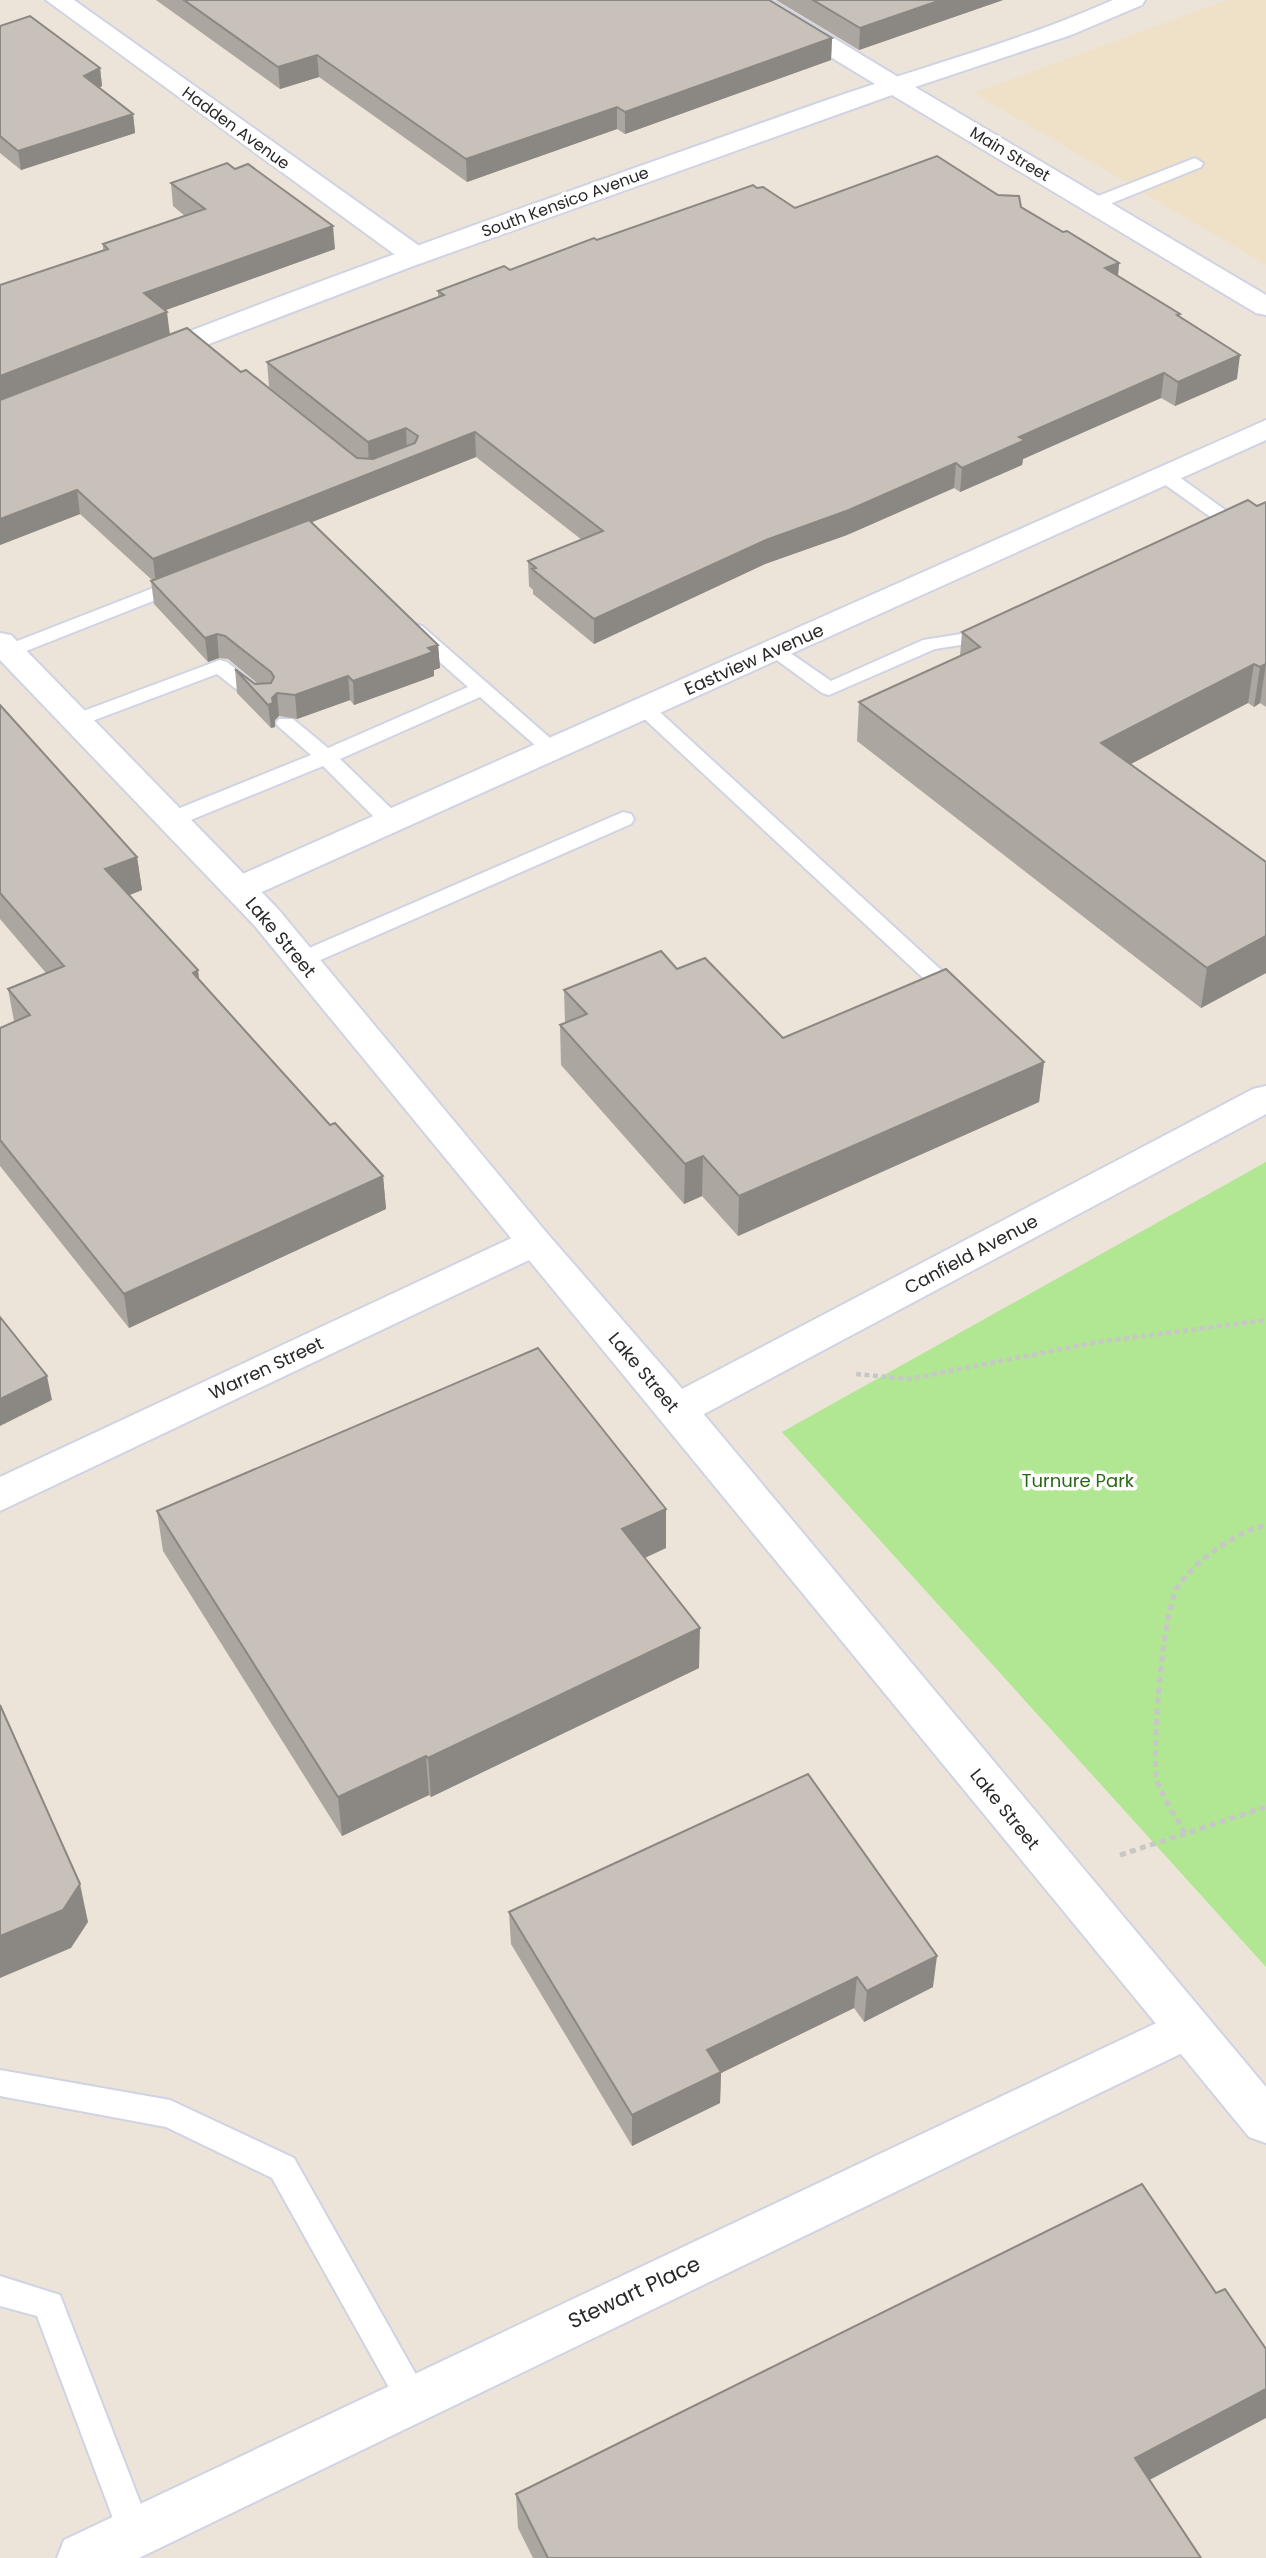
<svg xmlns="http://www.w3.org/2000/svg" width="1266" height="2558" font-family="Poppins,sans-serif">
	<style>
		.education { fill: #efe1c8 }
		.green { fill: #b1e692 }
		.lines { fill: none; stroke-linecap: round; stroke-linejoin: round }
		.lane-casing { stroke: #cfd3e3; stroke-width: 4 }
		.street-casing { stroke: #cfd3e3; stroke-width: 4 }
		.secondary-casing { stroke: #cfd3e3; stroke-width: 4 }
		.path-far1 { stroke: #c7c7c7; stroke-width: 4.5; stroke-dasharray: 5 3.5; stroke-linecap: butt }
		.path { stroke: #c7c7c7; stroke-width: 5; stroke-dasharray: 6 4.5; stroke-linecap: butt }
		.lane { fill: #fff; fill-rule: evenodd }
		.street { fill: #fff; fill-rule: evenodd }
		.secondary { fill: #fff; fill-rule: evenodd }
		.wall { fill: #aba69f }
		.shaded-wall { fill: #8b8782 }
		.building { fill: #c7c1b9; stroke: #8b8782; stroke-width: 2 }
		.labels { text-anchor: middle; dominant-baseline: central; stroke-width: 7; stroke-linejoin: round; paint-order: stroke }
		.far-street-label { font-size: 16px; fill: #292929; stroke: #fff }
		.street-label { font-size: 18px; fill: #292929; stroke: #fff }
		.park-label { font-size: 18px; fill: #296915; stroke: #fff }
		.near-street-label { font-size: 21px; fill: #292929; stroke: #fff }
	</style>
	<rect width="100%" height="100%" fill="#ece4d9"/>
	<path class="education" d="M1227,0H1266V265L974,93Z"/>
	<path class="green" d="M1266,1162V1967L782,1432Z"/>
	<g class="lines">
		<g class="lane-casing">
			<g id="lane">
				<path d="M1195,158L1203,163L1201,167L1100,208L1094,209L1086,204L1088,200Z"/>
				<path d="M1164,469L1171,471L1232,515L1235,519C1226,529 1209,537 1196,534L1193,530L1212,518L1157,479L1155,475Z"/>
				<path d="M184,576L194,582L191,586L16,655L9,657L0,653L2,647Z"/>
				<path d="M415,624L422,626L558,745L561,749L558,753H544L480,697L340,759L399,816L402,821L399,826H383L323,766L181,824H165L162,819L165,814L311,755L279,727L276,723L279,719H293L328,748L468,687L408,634L405,630L408,626Z"/>
				<path d="M993,624L1000,626L1003,630L986,641L935,649L829,695L822,693L763,650L766,646H780L831,681L923,640L974,632Z"/>
				<path d="M220,660L227,662L268,695L271,699L268,703H254L217,674L84,724H70L67,720L70,716Z"/>
				<path d="M644,702L651,704L951,979L954,984L951,989L943,991L935,989L637,712L634,708L637,704Z"/>
				<path d="M623,812L631,814L634,819L631,824L309,965L301,967L293,965L290,960L293,955Z"/>
				<path d="M0,2070L170,2100L294,2158L423,2387L428,2398L423,2409L412,2413L401,2409L272,2178L166,2127L0,2096Z"/>
				<path d="M0,2276L60,2295L152,2533L147,2545L135,2549L123,2545L37,2316L0,2306Z"/>
			</g>
		</g>
		<g class="street-casing">
			<g id="street">
				<path d="M46,0H74L425,250L429,256L425,262L415,264L405,262Z"/>
				<path d="M742,0H771L903,80L907,85L903,90L894,93L885,90L745,5Z"/>
				<path d="M1266,420V440L253,896L241,899L229,896L224,888L229,880Z"/>
				<path d="M1266,1086V1114L691,1421L677,1425L663,1421L657,1410L663,1399L1253,1089Z"/>
				<path d="M533,1228L546,1232L552,1242L546,1252L0,1511V1477Z"/>
				<path d="M1186,2009L1203,2015L1209,2029L1203,2043L139,2558H57L64,2540Z"/>
			</g>
		</g>
		<g class="secondary-casing">
			<g id="secondary">
				<path d="M1113,0H1145L1142,5L1071,35L915,87L1266,295V315L1256,313L892,95L416,265L159,363L149,365L139,363L135,357L139,351C365,262 595,182 824,101C920,67 1019,42 1113,0Z"/>
				<path d="M0,633L11,635L278,909L546,1232L691,1399L1266,2087V2143L1249,2137L254,925L0,660Z"/>
			</g>
		</g>
		<path class="path-far1" d="M856,1374L909,1379L1098,1342L1266,1320"/>
		<g class="path">
			<path d="M1185,1833C1177,1819 1158,1790 1156,1776C1153,1745 1162,1607 1179,1585C1197,1559 1236,1532 1266,1525"/>
			<path d="M1120,1855L1266,1807"/>
		</g>
		<use href="#lane" class="lane"/>
		<use href="#street" class="street"/>
		<use href="#secondary" class="secondary"/>
	</g>
	<g class="wall">
		<path d="M156,0H769L832,38L831,60L625,134L617,129L467,182L319,77L280,89Z"/>
		<path d="M776,0H1003L859,50Z"/>
		<path d="M0,26L100,68L102,86L99,88L133,114L135,133L21,170L0,153Z"/>
		<path d="M171,183L335,249L165,310L170,335L241,372L357,458L359,459L269,387L267,362L438,298V291L510,270L597,240L757,188L795,208L998,195L1119,263L1118,276L1180,316L1237,379L1175,406L1161,398L1023,459L1022,465L960,492L954,488L847,535L765,564L594,644L533,594V590L529,586L528,561L582,540L476,457L312,522L438,645L440,668L434,670V676L354,705L350,700L297,719L279,716L275,720V727L271,728L237,693L235,669L255,684H258L228,659L219,658L208,662L154,604L151,581L152,580L80,514L0,545V285L103,250V244L185,216L173,206Z"/>
		<path d="M1266,502V707L1260,703L1254,707L1248,703L1131,764L1266,862V973L1201,1008L857,741L859,702L960,656L962,632Z"/>
		<path d="M0,705L137,857L142,890L129,895L199,979L330,1125L383,1176L386,1209L129,1328L0,1166V1028L14,1021L8,989L46,973L0,919Z"/>
		<path d="M677,969L783,1038L1044,1062L1039,1102L738,1236L702,1196L684,1204L561,1065L560,1025L565,1023L564,990Z"/>
		<path d="M157,1511L666,1548L645,1558L699,1668L431,1797L429,1795L342,1836L163,1551Z"/>
		<path d="M509,1912L933,1987L864,2022L854,2008L721,2073L720,2103L632,2146L511,1944Z"/>
		<path d="M1150,2480L1201,2558H533L518,2528L516,2494Z"/>
	</g>
	<g class="shaded-wall">
		<path d="M941,0H1003L859,50L860,28Z"/>
		<path d="M832,38L831,60L625,134V112Z"/>
		<path d="M317,55L319,77L280,89L278,67Z"/>
		<path d="M100,68L102,86L86,94L84,76Z"/>
		<path d="M617,107V129L467,182L466,159Z"/>
		<path d="M133,114L135,133L21,170L18,151Z"/>
		<path d="M333,226L335,249L147,317L144,293Z"/>
		<path d="M1119,263L1117,287L1105,268Z"/>
		<path d="M167,312L170,336L0,402V376Z"/>
		<path d="M1240,355L1237,379L1175,406L1178,382Z"/>
		<path d="M1164,373L1161,398L1023,459L1022,465L960,492L962,468L1019,437Z"/>
		<path d="M406,428L407,453L369,467L368,442Z"/>
		<path d="M475,432L476,457L156,584L153,559Z"/>
		<path d="M956,463L954,488L847,535L765,564L594,644V619L766,540Z"/>
		<path d="M77,490L80,514L0,545V519Z"/>
		<path d="M217,634L219,658L208,662L205,638Z"/>
		<path d="M438,645L440,668L434,670V676L354,705L353,681Z"/>
		<path d="M1254,664L1248,703L1096,782L1101,743Z"/>
		<path d="M1266,664L1260,703L1254,707L1260,667Z"/>
		<path d="M348,676L350,700L297,719L295,695Z"/>
		<path d="M277,693L279,716L275,720V727L271,728L268,705L272,698Z"/>
		<path d="M137,857L142,890L110,903L105,869Z"/>
		<path d="M1266,936V973L1201,1008L1207,968Z"/>
		<path d="M198,970L202,1004L193,973Z"/>
		<path d="M1044,1062L1039,1102L738,1236L739,1196Z"/>
		<path d="M703,1156L702,1196L684,1204L685,1164Z"/>
		<path d="M383,1176L386,1209L129,1328L124,1294Z"/>
		<path d="M47,1376L52,1400L0,1426V1399Z"/>
		<path d="M666,1509V1548L622,1568V1529Z"/>
		<path d="M700,1628L699,1668L431,1797L428,1758Z"/>
		<path d="M426,1756L429,1795L342,1836L338,1797Z"/>
		<path d="M80,1884L88,1922L71,1948L0,1978V1936Z"/>
		<path d="M937,1956L933,1987L864,2022L867,1991Z"/>
		<path d="M857,1977L854,2008L721,2073L720,2103L632,2146V2115L707,2050Z"/>
		<path d="M1266,2389V2418L1127,2492L1135,2458Z"/>
	</g>
	<g class="building">
		<path d="M184,0H769L832,38L625,112L617,107L466,159L317,55L278,67Z"/>
		<path d="M813,0H941L860,28Z"/>
		<path d="M30,16L100,68L84,76L133,114L18,151L0,136V26Z"/>
		<path d="M937,156L998,195L1019,196L1021,207L1063,232L1067,231L1119,263L1105,268L1180,314L1177,315L1240,355L1178,382L1164,373L1019,437L1025,440L962,468L956,463L849,510L766,540L594,619L532,569L536,568L528,561L603,531L475,432L153,559L77,490L0,519V400L187,328L241,372L246,370L357,458L373,459L415,443L418,436L406,428L368,442L267,362L444,295L438,291L504,266L510,270L594,238L597,240L753,185L757,188L763,187L795,208Z"/>
		<path d="M227,163L235,169L248,164L333,226L144,293L167,312L0,376V285L108,249L103,244L205,209L171,183Z"/>
		<path d="M1248,500L1257,506L1266,502V664L1260,667L1254,664L1101,743L1266,862V936L1207,968L859,702L980,647L962,632Z"/>
		<path d="M309,520L438,645L428,648L433,652L353,681L348,676L295,695L277,693L272,698L273,703L268,705L235,669L255,684L271,683L274,677L271,672L225,636L217,634L205,638L151,581Z"/>
		<path d="M0,705L137,857L105,869L198,970L193,973L330,1125L335,1123L383,1176L124,1294L0,1140V1028L30,1015L8,989L64,966L0,893Z"/>
		<path d="M661,951L677,969L705,958L783,1038L946,969L1044,1062L739,1196L703,1156L685,1164L560,1025L587,1014L564,990Z"/>
		<path d="M0,1317L47,1376L0,1399Z"/>
		<path d="M538,1348L666,1509L622,1529L700,1628L428,1758L426,1756L338,1797L157,1511Z"/>
		<path d="M0,1705L80,1884L63,1910L0,1936Z"/>
		<path d="M808,1774L937,1956L867,1991L857,1977L707,2050L721,2072L632,2115L509,1912Z"/>
		<path d="M1142,2184L1216,2293L1225,2289L1266,2349V2389L1135,2458L1201,2558H548L516,2494Z"/>
	</g>
	<g class="labels">
		<g class="far-street-label">
			<text transform="translate(236 128) rotate(36)">Hadden Avenue</text>
			<text transform="translate(1010 154) rotate(31)">Main Street</text>
			<text transform="translate(565 202) rotate(-20)">South Kensico Avenue</text>
		</g>
		<g class="street-label">
			<text transform="translate(754 659) rotate(-24)">Eastview Avenue</text>
			<text transform="translate(281 937) rotate(50)">Lake Street</text>
			<text transform="translate(971 1254) rotate(-28)">Canfield Avenue</text>
			<text transform="translate(266 1368) rotate(-25)">Warren Street</text>
			<text transform="translate(644 1372) rotate(50)">Lake Street</text>
			<text transform="translate(1005 1809) rotate(51)">Lake Street</text>
		</g>
		<g class="park-label">
			<text x="1078" y="1480">Turnure Park</text>
		</g>
		<g class="near-street-label">
			<text transform="translate(634 2292) rotate(-25)">Stewart Place</text>
		</g>
	</g>
</svg>
